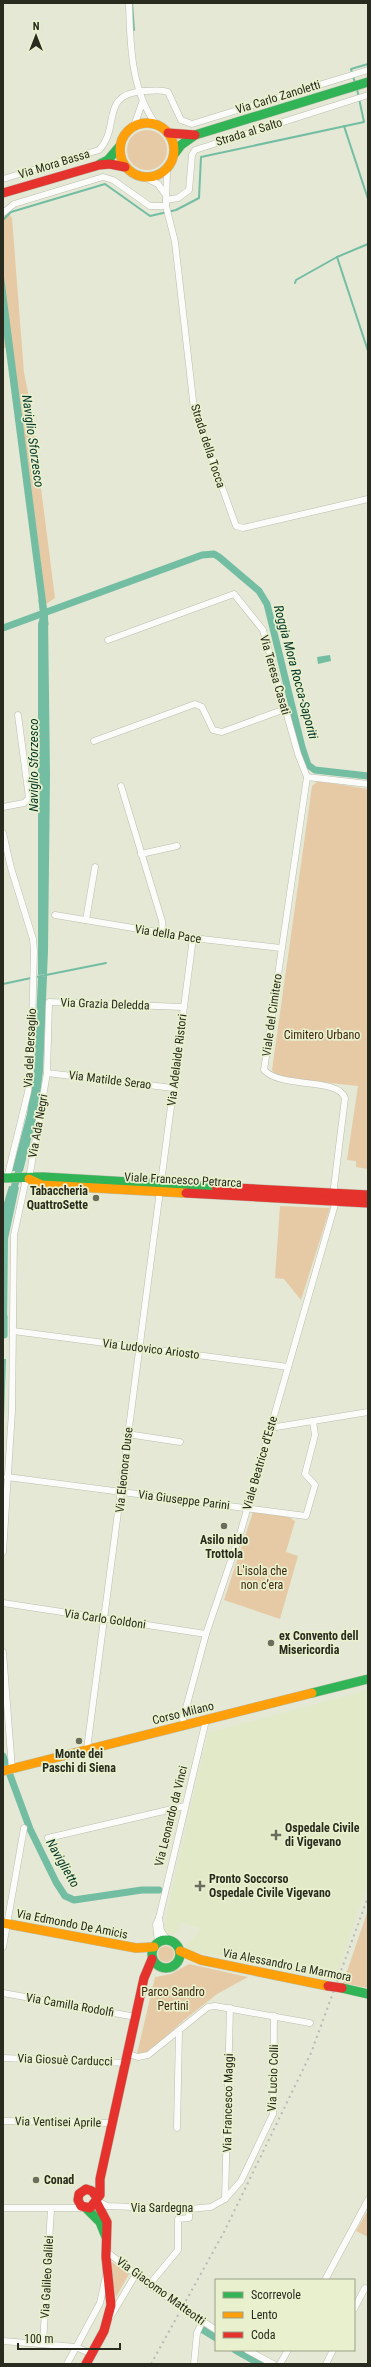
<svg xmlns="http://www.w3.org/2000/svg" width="371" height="2367" font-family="'Roboto Condensed',sans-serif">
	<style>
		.built { fill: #e2e9c9 }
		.green { fill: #e6caa5 }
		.water { fill: #73bda3 }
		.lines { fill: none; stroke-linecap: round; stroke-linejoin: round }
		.stream { stroke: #73bda3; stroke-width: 2 }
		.canal { stroke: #73bda3; stroke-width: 7 }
		.street-casing { stroke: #babeae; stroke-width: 7 }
		.fast-casing { stroke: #babeae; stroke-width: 10 }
		.slow-casing { stroke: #babeae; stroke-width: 10 }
		.jam-casing { stroke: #babeae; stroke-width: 10 }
		.street { stroke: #fbfcf9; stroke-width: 6 }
		.fast { stroke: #30b455; stroke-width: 9 }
		.slow { stroke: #ff9f0a; stroke-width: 9 }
		.jam { stroke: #e5322d; stroke-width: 9 }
		.rail { stroke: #b9bab5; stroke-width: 2; stroke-dasharray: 2 4; stroke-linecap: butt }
		.jam-bridge-casing { stroke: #babeae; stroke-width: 10; stroke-linecap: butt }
		.jam-bridge { stroke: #e5322d; stroke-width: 9 }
		.poi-dot { fill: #6a6d5e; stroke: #e8f0cd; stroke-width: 1.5 }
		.labels { text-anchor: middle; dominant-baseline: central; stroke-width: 3.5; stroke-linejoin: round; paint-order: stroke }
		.street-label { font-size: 12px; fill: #282b1e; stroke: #e8f0cd }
		.park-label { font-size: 12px; fill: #3f260c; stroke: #e8f0cd }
		.poi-label { font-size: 12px; font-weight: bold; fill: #282b1e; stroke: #e8f0cd; text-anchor: start }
		.water-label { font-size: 13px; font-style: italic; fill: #05362a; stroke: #e8f0cd }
	</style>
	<rect width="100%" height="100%" fill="#e4e8d5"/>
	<path class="built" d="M368,1690V1882L335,1981L187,1950L186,1943L193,1939L200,1928L180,1922L177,1933L171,1935L165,1931V1922L208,1733Z"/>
	<g class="green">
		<circle cx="147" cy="150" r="20"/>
		<path d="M3,206L12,218L24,373L30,402L55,598L46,604L12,347L3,348Z"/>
		<path d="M318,781L368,789V1169L356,1167V1161L347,1160L358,1086L286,1078L275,1074L272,1070L312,786Z"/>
		<path d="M280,1206L330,1208L301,1300L284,1279L275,1278Z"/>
		<path d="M253,1512L287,1516L295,1521L286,1552L298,1556L280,1619L224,1600Z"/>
		<path d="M368,1910V1988L343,1983Z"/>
		<circle cx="166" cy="1954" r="8"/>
		<path d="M189,1964L248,1977L217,1994L183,2021L152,2049L146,2053L137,2054L155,1977L171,1974Z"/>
		<path d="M368,2210V2237L356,2231Z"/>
		<path d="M109,2260L129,2274L116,2297Z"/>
	</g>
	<g class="water">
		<path d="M3,269L47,609L40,611L3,328Z"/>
		<path d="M48,615L50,775L48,951L47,974L38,975V624L40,617Z"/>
		<path d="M330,655L331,661L318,664L317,657Z"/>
		<path d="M47,976L43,1071L38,1112L23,1171H12L27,1114L34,1068L38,977Z"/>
		<path d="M9,1186L19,1187L8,1239L7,1326H3V1206Z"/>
		<path d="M3,1359H6L3,1450Z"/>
	</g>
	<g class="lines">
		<g class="stream">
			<path d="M132,3L134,30"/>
			<path d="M355,83L351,69L368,64"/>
			<path d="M344,126L368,199"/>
			<path d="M3,220L11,212L105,184L150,216L176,210L199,198L201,157L364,122L357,89"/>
			<path d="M368,244L337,257L368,351"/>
			<path d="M295,283L296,280L337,257"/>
			<path d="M36,977L106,963"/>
			<path d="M3,984L31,978"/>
		</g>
		<g class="canal">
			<path d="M42,601L45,624"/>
			<path d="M3,628L202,555L214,554L219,557L259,591L267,604L302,747L308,765L315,770L368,776"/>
			<path d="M12,1195L21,1163"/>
			<path d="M4,1335V1317"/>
			<path d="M3,1756L30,1829L56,1882L65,1896L74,1900L142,1890H159"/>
			<path d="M203,2330L216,2338"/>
			<path d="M235,2350L260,2364"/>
		</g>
		<g class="street-casing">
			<g id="street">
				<path d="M129,3C130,42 131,92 156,124"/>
				<path d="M134,126L142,103"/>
				<path d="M167,170L166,206L175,242L194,409L236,526L243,528L368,499"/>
				<path d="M146,178L158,184L165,194"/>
				<path d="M3,179L99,150C121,127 99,95 143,91C152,91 160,89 168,92L181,120L192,124L368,70"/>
				<path d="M166,200L178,198L189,190L192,155L195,150L368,95"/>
				<path d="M3,213L14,204L103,177L113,180L150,206H166"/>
				<path d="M108,640L234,594L263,630L298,754L307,777"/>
				<path d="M94,741L195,704L202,707L213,730L222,732L285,709"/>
				<path d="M307,777L368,784"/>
				<path d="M121,786L162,921L163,933"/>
				<path d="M3,807L24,803L29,798L18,715"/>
				<path d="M3,833L11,868L33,939L34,951L31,1066L28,1092L7,1178"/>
				<path d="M141,854L177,846"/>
				<path d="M55,915L193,938L281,948"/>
				<path d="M86,920L95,867"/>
				<path d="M47,1073L173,1088"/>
				<path d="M29,1179L47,1073L49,1002L183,1007"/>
				<path d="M13,1331L288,1367"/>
				<path d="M270,1428L368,1412"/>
				<path d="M127,1434L180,1442"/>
				<path d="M7,1477L306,1516L315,1485L305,1474L315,1435L313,1421"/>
				<path d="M3,1552L12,1411L14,1235L26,1179"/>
				<path d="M3,1603L206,1634"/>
				<path d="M3,1652L12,1769"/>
				<path d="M184,1725L183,1719L206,1634L240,1534L336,1201L334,1187L345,1098C337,1077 282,1089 264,1070L307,777"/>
				<path d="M87,1749L193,938"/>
				<path d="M48,1838L185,1806"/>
				<path d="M159,1918L161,1931L168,1941"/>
				<path d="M158,1943L156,1924L159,1918L206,1720"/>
				<path d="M3,1947L24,1828"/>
				<path d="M3,1993L136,2017"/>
				<path d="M129,2054L138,2057L148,2055L208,2007L215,2006L310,2023"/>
				<path d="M3,2058L127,2063"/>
				<path d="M3,2121L113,2123"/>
				<path d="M177,2128L179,2031"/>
				<path d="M225,2199L230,2008"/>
				<path d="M97,2201L107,2206L189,2209L211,2207L225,2199L241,2181L273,2114L274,2016"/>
				<path d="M3,2208H84"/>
				<path d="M106,2251L149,2285L216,2330"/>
				<path d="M325,2280L368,2200"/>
				<path d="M149,2285L178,2250V2219L189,2218V2209"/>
				<path d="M354,2309L365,2288L368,2289"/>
				<path d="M111,2316L136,2274"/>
				<path d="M3,2341L76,2347L92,2354"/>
				<path d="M43,2344L51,2209"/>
				<path d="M247,2350L273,2364"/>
				<path d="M67,2364L100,2303L106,2276"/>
				<path d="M194,2364L197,2333L202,2322"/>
				<path d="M280,2364L288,2350"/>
				<path d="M326,2364L333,2350"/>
			</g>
		</g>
		<g class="fast-casing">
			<g id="fast">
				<path d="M175,153L181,145L195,135L368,82"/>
				<path d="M100,164L108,160L120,146"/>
				<path d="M3,1178L43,1177L216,1187"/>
				<path d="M312,1693L368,1679"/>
				<circle cx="166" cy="1954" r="14"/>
				<path d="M342,1988L368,1994"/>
				<path d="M87,2209L100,2222L106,2237"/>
			</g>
		</g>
		<g class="slow-casing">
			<g id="slow">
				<circle cx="147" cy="150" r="27"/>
				<path d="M29,1179L42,1185L186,1193"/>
				<path d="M3,1771L312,1693"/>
				<path d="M3,1923L136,1948L154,1947"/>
				<path d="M180,1951L201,1960L328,1986"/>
			</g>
		</g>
		<g class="jam-casing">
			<g id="jam">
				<path d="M168,133L195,135"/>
				<path d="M3,193L99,165L110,164L125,167"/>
				<path d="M216,1187L368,1195"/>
				<path d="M186,1193L368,1203"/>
				<path d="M97,2198L92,2191L86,2189L79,2194L78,2200L81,2206L90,2208L100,2195V2179L144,1978L152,1959"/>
				<path d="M86,2364L104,2331L111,2305L106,2257L107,2222L97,2203"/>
			</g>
		</g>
		<use href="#street" class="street"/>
		<use href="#fast" class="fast"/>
		<use href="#slow" class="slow"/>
		<use href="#jam" class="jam"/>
		<path class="rail" d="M151,2364L224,2232L311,2053L368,1897"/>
		<g class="jam-bridge-casing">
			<path id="jam-bridge" d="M328,1986L342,1988"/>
		</g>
		<use href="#jam-bridge" class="jam-bridge"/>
	</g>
	<g class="poi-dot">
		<circle cx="96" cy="1198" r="4"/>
		<circle cx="224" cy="1526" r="4"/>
		<circle cx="271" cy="1643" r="4"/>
		<circle cx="79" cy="1741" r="4"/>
		<path d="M274 1829h4v4h4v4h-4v4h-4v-4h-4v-4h4z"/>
		<path d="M198 1880h4v4h4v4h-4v4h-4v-4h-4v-4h4z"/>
		<circle cx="36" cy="2180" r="4"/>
	</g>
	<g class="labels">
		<g class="street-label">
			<text transform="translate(278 97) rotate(-17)">Via Carlo Zanoletti</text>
			<text transform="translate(249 132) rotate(-17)">Strada al Salto</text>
			<text transform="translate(54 164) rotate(-17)">Via Mora Bassa</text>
			<text transform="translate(208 446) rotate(72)">Strada della Tocca</text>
			<text transform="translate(275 675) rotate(74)">Via Teresa Casati</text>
			<text transform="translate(168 934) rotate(9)">Via della Pace</text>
			<text transform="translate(105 1004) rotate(2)">Via Grazia Deledda</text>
			<text transform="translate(272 1015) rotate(-82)">Viale del Cimitero</text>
			<text transform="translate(30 1048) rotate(-87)">Via del Bersaglio</text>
			<text transform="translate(177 1060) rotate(-83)">Via Adelaide Ristori</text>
			<text transform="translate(110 1080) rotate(7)">Via Matilde Serao</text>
			<text transform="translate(38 1126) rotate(-80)">Via Ada Negri</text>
			<text transform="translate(183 1180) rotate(3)">Viale Francesco Petrarca</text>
			<text transform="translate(151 1349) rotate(7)">Via Ludovico Ariosto</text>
			<text transform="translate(260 1463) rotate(-74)">Viale Beatrice d'Este</text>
			<text transform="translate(124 1470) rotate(-84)">Via Eleonora Duse</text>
			<text transform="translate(184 1500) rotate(7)">Via Giuseppe Parini</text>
			<text transform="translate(105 1619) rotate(8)">Via Carlo Goldoni</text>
			<text transform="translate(183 1713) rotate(-14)">Corso Milano</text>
			<text transform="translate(171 1816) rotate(-76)">Via Leonardo da Vinci</text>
			<text transform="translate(72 1924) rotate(11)">Via Edmondo De Amicis</text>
			<text transform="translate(287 1965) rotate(11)">Via Alessandro La Marmora</text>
			<text transform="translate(70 2005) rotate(10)">Via Camilla Rodolfi</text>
			<text transform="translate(65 2060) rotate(2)">Via Giosuè Carducci</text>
			<text transform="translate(273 2078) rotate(-88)">Via Lucio Colli</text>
			<text transform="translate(228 2103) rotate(-89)">Via Francesco Maggi</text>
			<text transform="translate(58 2122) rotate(1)">Via Ventisei Aprile</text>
			<text x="162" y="2208">Via Sardegna</text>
			<text transform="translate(47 2277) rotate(-87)">Via Galileo Galilei</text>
			<text transform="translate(161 2291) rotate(36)">Via Giacomo Matteotti</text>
		</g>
		<g class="park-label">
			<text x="322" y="1035">Cimitero Urbano</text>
			<text x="262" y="1571">L'isola che<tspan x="262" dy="14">non c’era</tspan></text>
			<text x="173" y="1992">Parco Sandro<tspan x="173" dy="14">Pertini</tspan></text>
		</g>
		<g class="poi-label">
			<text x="88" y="1191" text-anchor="end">Tabaccheria<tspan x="88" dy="14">QuattroSette</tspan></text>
			<text x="224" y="1540" text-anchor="middle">Asilo nido<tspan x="224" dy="14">Trottola</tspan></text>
			<text x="279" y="1636">ex Convento dell<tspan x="279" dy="14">Misericordia</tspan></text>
			<text x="79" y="1754" text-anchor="middle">Monte dei<tspan x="79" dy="14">Paschi di Siena</tspan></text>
			<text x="285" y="1828">Ospedale Civile<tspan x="285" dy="14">di Vigevano</tspan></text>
			<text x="209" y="1879">Pronto Soccorso<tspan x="209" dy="14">Ospedale Civile Vigevano</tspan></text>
			<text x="44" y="2180">Conad</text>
		</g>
		<g class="water-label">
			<text transform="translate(33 441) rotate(82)">Naviglio Sforzesco</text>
			<text transform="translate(296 672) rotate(75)">Roggia Mora Rocca-Saporiti</text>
			<text transform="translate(33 765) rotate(-90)">Naviglio Sforzesco</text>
			<text transform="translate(63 1863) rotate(60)">Naviglietto</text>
		</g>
	</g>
	<rect width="371" height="2367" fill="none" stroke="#282b1e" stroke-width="8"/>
	<rect x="215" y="2279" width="140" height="72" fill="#e8f0cd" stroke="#9ba187"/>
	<rect x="223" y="2292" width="20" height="6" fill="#30b455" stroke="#9ba187"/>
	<text x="251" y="2299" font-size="12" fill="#282b1e">Scorrevole</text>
	<rect x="223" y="2312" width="20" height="6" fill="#ff9f0a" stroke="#9ba187"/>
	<text x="251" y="2319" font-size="12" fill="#282b1e">Lento</text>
	<rect x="223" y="2332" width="20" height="6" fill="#e5322d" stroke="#9ba187"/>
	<text x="251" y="2339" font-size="12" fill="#282b1e">Coda</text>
	<g transform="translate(36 36)" stroke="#e8f0cd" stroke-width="3" paint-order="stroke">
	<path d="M0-3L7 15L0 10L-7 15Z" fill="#282b1e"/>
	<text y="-6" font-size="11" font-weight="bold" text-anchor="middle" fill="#282b1e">N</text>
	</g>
	<path d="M18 2343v6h102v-6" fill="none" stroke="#282b1e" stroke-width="2"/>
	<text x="24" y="2343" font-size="12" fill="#282b1e" stroke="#e8f0cd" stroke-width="3" paint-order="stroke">100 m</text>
</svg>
